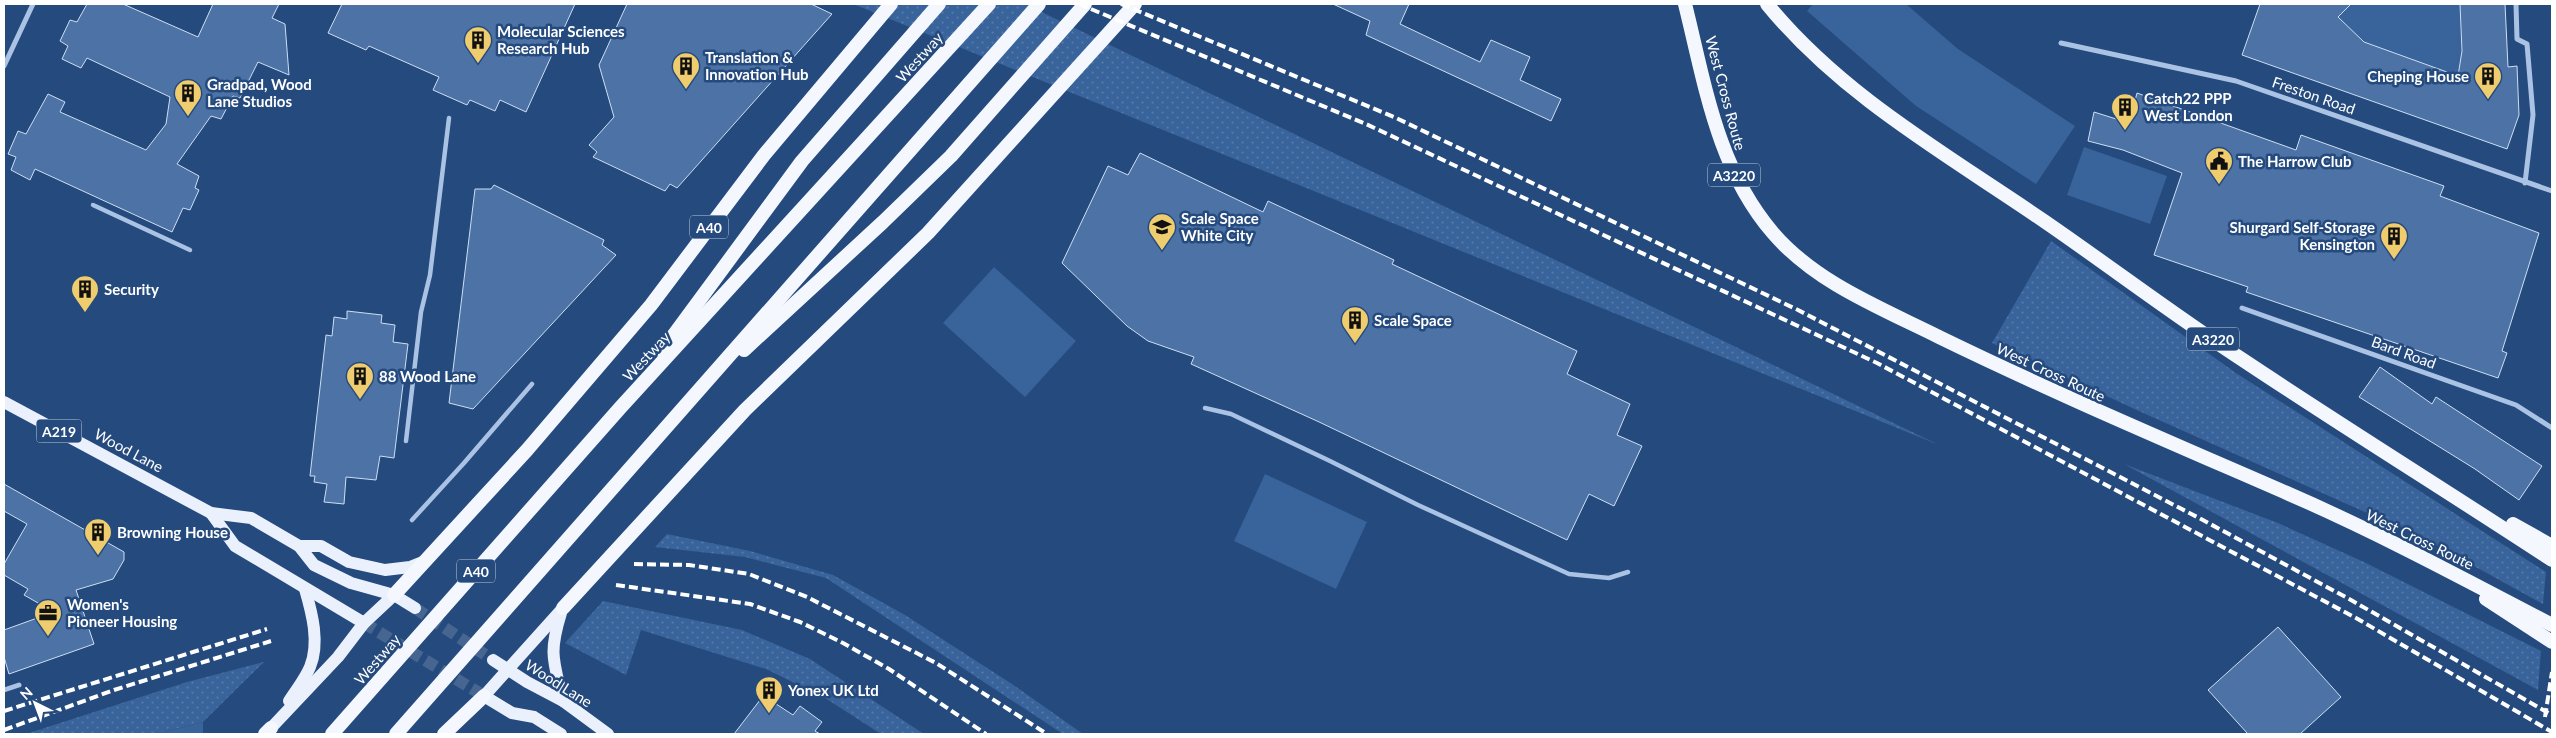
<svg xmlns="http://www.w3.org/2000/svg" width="2556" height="738" font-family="Lato,sans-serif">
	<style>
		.grass { fill: url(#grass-dots) }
		.green { fill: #38639b }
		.building { fill: #4d73a6; stroke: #cddef4 }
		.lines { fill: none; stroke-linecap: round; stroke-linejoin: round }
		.primary-tunnel { stroke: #466590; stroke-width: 12; stroke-dasharray: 12 6; stroke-linecap: butt }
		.pedestrian { stroke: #aac3e5; stroke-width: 4.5 }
		.minor { stroke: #aac3e5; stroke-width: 5 }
		.primary { stroke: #eaf1fd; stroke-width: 12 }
		.trunk { stroke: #f4f8fe; stroke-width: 14 }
		.rail { stroke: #fff; stroke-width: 4; stroke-dasharray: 9 4; stroke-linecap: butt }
		.labels { text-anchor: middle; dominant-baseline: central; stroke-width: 5; stroke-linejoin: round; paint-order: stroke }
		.shield { fill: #254a7d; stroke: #bec9d8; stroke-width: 1 }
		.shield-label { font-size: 14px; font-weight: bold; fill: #fff }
		.poi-label { font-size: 15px; font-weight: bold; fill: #fff; stroke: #254a7d; text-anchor: start }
		.street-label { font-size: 15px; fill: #fff; stroke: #254a7d }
	</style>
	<defs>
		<pattern id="grass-dots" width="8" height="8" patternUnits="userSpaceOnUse" patternTransform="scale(1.25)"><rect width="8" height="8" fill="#38639b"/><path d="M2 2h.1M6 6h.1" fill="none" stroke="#567aaa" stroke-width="1.8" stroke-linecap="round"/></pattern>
	</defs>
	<rect width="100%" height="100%" fill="#254a7d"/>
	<g class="grass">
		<path d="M853,4H1025L1939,445Z"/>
		<path d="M2051,241L2236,373L2546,572L2543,604L2423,538L2141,412L1992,343Z"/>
		<path d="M2124,464L2278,523L2364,562L2541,651L2538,690Z"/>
		<path d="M667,534L750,551L833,575L905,615L1012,684L1083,734H1063L826,578L745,557L655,547Z"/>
		<path d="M603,601L742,630L810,659L924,734H881L825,698L766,669L641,630L626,675L565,643Z"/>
		<path d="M264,662L203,722L156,734H26L187,682Z"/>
	</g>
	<g class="green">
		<path d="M1813,4H1906L1958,49L2075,126L2036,184L1916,106L1807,11Z"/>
		<path d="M2351,4H2460L2462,73L2452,74L2327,29Z"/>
		<path d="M2084,147L2167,176L2150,224L2067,195Z"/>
		<path d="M994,267L1076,341L1025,397L943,323Z"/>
		<path d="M1265,474L1367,522L1336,589L1234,541Z"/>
		<path d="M203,722V734H156Z"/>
	</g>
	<g class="building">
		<path d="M87,4H123L198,37L213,4H279L272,18L285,24L289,75L258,62L240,98L233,96L221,119L211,116L177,164L199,176L195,188L199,190L190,210L183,208L172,232L35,169L30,180L11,170L16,157L8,154L18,131L26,134L48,94L65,102L60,112L146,150L166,124L170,97L87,58L81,68L62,59L68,46L60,41L70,20L77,22Z"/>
		<path d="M342,4H575L526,112L500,100L495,111L470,100L467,105L433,90L439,77L369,46L366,50L328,33Z"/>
		<path d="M627,4H811L832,14L677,188L670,184L665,191L593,157L597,152L589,145L614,117L599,65Z"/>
		<path d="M1333,4H1409L1400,24L1480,62L1491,40L1530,57L1520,80L1561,99L1551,121L1366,35L1370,21Z"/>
		<path d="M2260,4H2351L2338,17L2364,42L2458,76L2462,51L2460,4H2505L2508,67L2517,66L2519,115L2507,149L2242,55Z"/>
		<path d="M2137,93L2296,150L2301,135L2444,186L2440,196L2539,233L2502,351L2507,353L2498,378L2246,292L2248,287L2154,255L2182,173L2123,150L2088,141L2094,112L2129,123Z"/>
		<path d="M1140,153L1263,212L1268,201L1394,260L1392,264L1577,351L1567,374L1630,404L1617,435L1642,446L1614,506L1589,494L1567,540L1317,421L1191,364L1194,357L1148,341L1127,326L1062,263L1108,166L1128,175Z"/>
		<path d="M494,185L604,240L602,245L616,255L473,409L449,403L475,189H491Z"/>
		<path d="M347,311L382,315L381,323L395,325L393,342L408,344L394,458L380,456L376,480L346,477L344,504L324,502L327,484L314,482L315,476H310L326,335L332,336L334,317L347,319Z"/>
		<path d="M2380,367L2432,404L2436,397L2542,466L2519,500L2475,469L2359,397Z"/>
		<path d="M4,484L124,552V560L113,579L76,590L94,644L9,674L4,657V630L54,612L24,595L28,589L4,575V564L27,524L4,511Z"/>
		<path d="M2278,627L2341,697L2300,734H2248L2208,690Z"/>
		<path d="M767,698L793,715L800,706L822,722L815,731L820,734H734L760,700Z"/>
	</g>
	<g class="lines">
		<g class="primary-tunnel">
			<path d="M415,608L493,660"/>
			<path d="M364,623L484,696"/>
		</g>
		<g class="pedestrian">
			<path d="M93,205L190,250"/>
			<path d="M1205,408L1231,414L1330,461L1418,505L1569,574L1609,578L1628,572"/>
			<path d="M406,441L421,312L430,275L449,118"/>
			<path d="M412,520L464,463L532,384"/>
		</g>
		<g class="minor">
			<path d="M2516,4L2517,39L2527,44L2533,115L2525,183"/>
			<path d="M2061,43L2236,81L2552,191"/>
			<path d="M4,66L33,4"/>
			<path d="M2242,308L2516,405L2552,428"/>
			<path d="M4,690L19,685"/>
		</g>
		<g class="primary">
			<path d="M4,402L211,513L251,518L299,546L314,565L351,583L394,595L415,608"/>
			<path d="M211,513L235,546L364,623"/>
			<path d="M299,546H321L349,562L385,570L410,567L425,561"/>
			<path d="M561,613C548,655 554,661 563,701"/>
			<path d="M493,660L527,682L563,701L608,734"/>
			<path d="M289,701C296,690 305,679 310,667C320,643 312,613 305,589"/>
			<path d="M271,728L338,657L364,623L394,595"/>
			<path d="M561,734L534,717L512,713L484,696L563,608"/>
		</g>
		<g class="trunk">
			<path d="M1685,4C1705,84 1717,168 1773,233C1816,283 1881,308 1939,337C2054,393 2172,443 2289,494C2379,533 2466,580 2552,625"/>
			<path d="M1767,4C1842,96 1948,155 2044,221C2111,267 2175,316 2243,360C2345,428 2450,493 2552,560"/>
			<path d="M744,350L883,222L951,156L1085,4"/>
			<path d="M662,351L802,161L939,4"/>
			<path d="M2513,524L2552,546"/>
			<path d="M394,595L527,450L651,305L764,155L891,4"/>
			<path d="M2486,599L2552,642"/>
			<path d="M563,608L745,410L928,233L1135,4"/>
			<path d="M265,734L271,728"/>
			<path d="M332,734L620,408L989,4"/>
			<path d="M396,734L1039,4"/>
			<path d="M444,734L484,696"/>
		</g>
		<g class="rail">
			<path d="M1079,4L1366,124L1877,363L2356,618L2552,732"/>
			<path d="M1121,4L1394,117L1798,310L2201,519L2351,600L2552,715"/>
			<path d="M634,564L689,565L749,574L807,597L936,663L1047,734"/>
			<path d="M616,585L750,604L800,622L843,643L889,669L986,734"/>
			<path d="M4,711L267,629"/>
			<path d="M2545,717L2552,672"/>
			<path d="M4,730L114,690L271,641"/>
		</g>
	</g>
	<defs>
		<g id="building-pin" transform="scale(1.4375)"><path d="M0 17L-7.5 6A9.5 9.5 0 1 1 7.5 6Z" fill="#efcd6e" stroke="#254a7d"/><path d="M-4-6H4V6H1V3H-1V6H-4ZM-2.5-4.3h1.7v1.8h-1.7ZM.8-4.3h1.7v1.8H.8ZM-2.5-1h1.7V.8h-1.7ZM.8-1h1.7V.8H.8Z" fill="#111"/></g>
		<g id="civic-pin" transform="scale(1.4375)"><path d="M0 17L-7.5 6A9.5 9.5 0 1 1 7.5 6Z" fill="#efcd6e" stroke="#254a7d"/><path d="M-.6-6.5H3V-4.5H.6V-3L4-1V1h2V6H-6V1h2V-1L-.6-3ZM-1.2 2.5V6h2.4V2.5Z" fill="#111"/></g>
		<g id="university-pin" transform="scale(1.4375)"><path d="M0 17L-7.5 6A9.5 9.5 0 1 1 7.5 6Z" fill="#efcd6e" stroke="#254a7d"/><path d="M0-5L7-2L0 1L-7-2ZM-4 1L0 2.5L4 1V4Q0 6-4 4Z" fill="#111"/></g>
		<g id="office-pin" transform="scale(1.4375)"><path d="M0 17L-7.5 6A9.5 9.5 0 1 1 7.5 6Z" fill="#efcd6e" stroke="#254a7d"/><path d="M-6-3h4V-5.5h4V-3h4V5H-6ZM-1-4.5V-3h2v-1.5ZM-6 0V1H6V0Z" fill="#111"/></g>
	</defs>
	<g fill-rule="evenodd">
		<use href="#building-pin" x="478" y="40"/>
		<use href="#building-pin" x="686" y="66"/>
		<use href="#building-pin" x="2488" y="76"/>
		<use href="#building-pin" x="188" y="93"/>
		<use href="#building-pin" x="2125" y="107"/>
		<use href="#civic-pin" x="2219" y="161"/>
		<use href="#university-pin" x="1162" y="227"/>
		<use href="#building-pin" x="2394" y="236"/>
		<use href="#building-pin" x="85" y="289"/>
		<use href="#building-pin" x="1355" y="320"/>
		<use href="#building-pin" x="360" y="376"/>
		<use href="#building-pin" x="98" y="532"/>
		<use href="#office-pin" x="48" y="613"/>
		<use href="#building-pin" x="769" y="690"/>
	</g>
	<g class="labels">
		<g class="shield">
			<rect x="1708" y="163.5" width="52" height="23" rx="4"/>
			<rect x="690" y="215.5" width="38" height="23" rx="4"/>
			<rect x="2187" y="327.5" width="52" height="23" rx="4"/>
			<rect x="36.5" y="419.5" width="45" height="23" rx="4"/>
			<rect x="457" y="559.5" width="38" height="23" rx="4"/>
		</g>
		<g class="shield-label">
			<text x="1734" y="175">A3220</text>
			<text x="709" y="227">A40</text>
			<text x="2213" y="339">A3220</text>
			<text x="59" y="431">A219</text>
			<text x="476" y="571">A40</text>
		</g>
		<g class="poi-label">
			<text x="497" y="31">Molecular Sciences<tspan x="497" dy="17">Research Hub</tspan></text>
			<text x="705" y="57">Translation &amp;<tspan x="705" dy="17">Innovation Hub</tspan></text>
			<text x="2469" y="76" text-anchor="end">Cheping House</text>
			<text x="207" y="84">Gradpad, Wood<tspan x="207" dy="17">Lane Studios</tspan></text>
			<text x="2144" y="98">Catch22 PPP<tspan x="2144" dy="17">West London</tspan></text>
			<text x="2238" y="161">The Harrow Club</text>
			<text x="1181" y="218">Scale Space<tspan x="1181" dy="17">White City</tspan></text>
			<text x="2375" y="227" text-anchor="end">Shurgard Self-Storage<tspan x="2375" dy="17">Kensington</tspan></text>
			<text x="104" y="289">Security</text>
			<text x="1374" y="320">Scale Space</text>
			<text x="379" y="376">88 Wood Lane</text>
			<text x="117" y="532">Browning House</text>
			<text x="67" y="604">Women's<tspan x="67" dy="17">Pioneer Housing</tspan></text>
			<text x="788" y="690">Yonex UK Ltd</text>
		</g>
		<g class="street-label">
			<text transform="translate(919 57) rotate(-48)">Westway</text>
			<text transform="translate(1726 93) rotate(75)">West Cross Route</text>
			<text transform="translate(2314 95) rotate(19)">Freston Road</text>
			<text transform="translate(2404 352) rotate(20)">Bard Road</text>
			<text transform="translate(646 356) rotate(-47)">Westway</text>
			<text transform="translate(2051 372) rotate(25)">West Cross Route</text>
			<text transform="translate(129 450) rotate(28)">Wood Lane</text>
			<text transform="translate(2420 539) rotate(26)">West Cross Route</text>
			<text transform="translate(377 659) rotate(-49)">Westway</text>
			<text transform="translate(559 683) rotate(32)">Wood Lane</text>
		</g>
	</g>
	<rect width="2556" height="738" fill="none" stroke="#ffffff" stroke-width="10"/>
	<g transform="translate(35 703) rotate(318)" stroke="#254a7d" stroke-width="4" paint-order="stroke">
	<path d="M0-4L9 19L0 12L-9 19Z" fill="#ffffff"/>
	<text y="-8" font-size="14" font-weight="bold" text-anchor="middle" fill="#ffffff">N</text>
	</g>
</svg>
